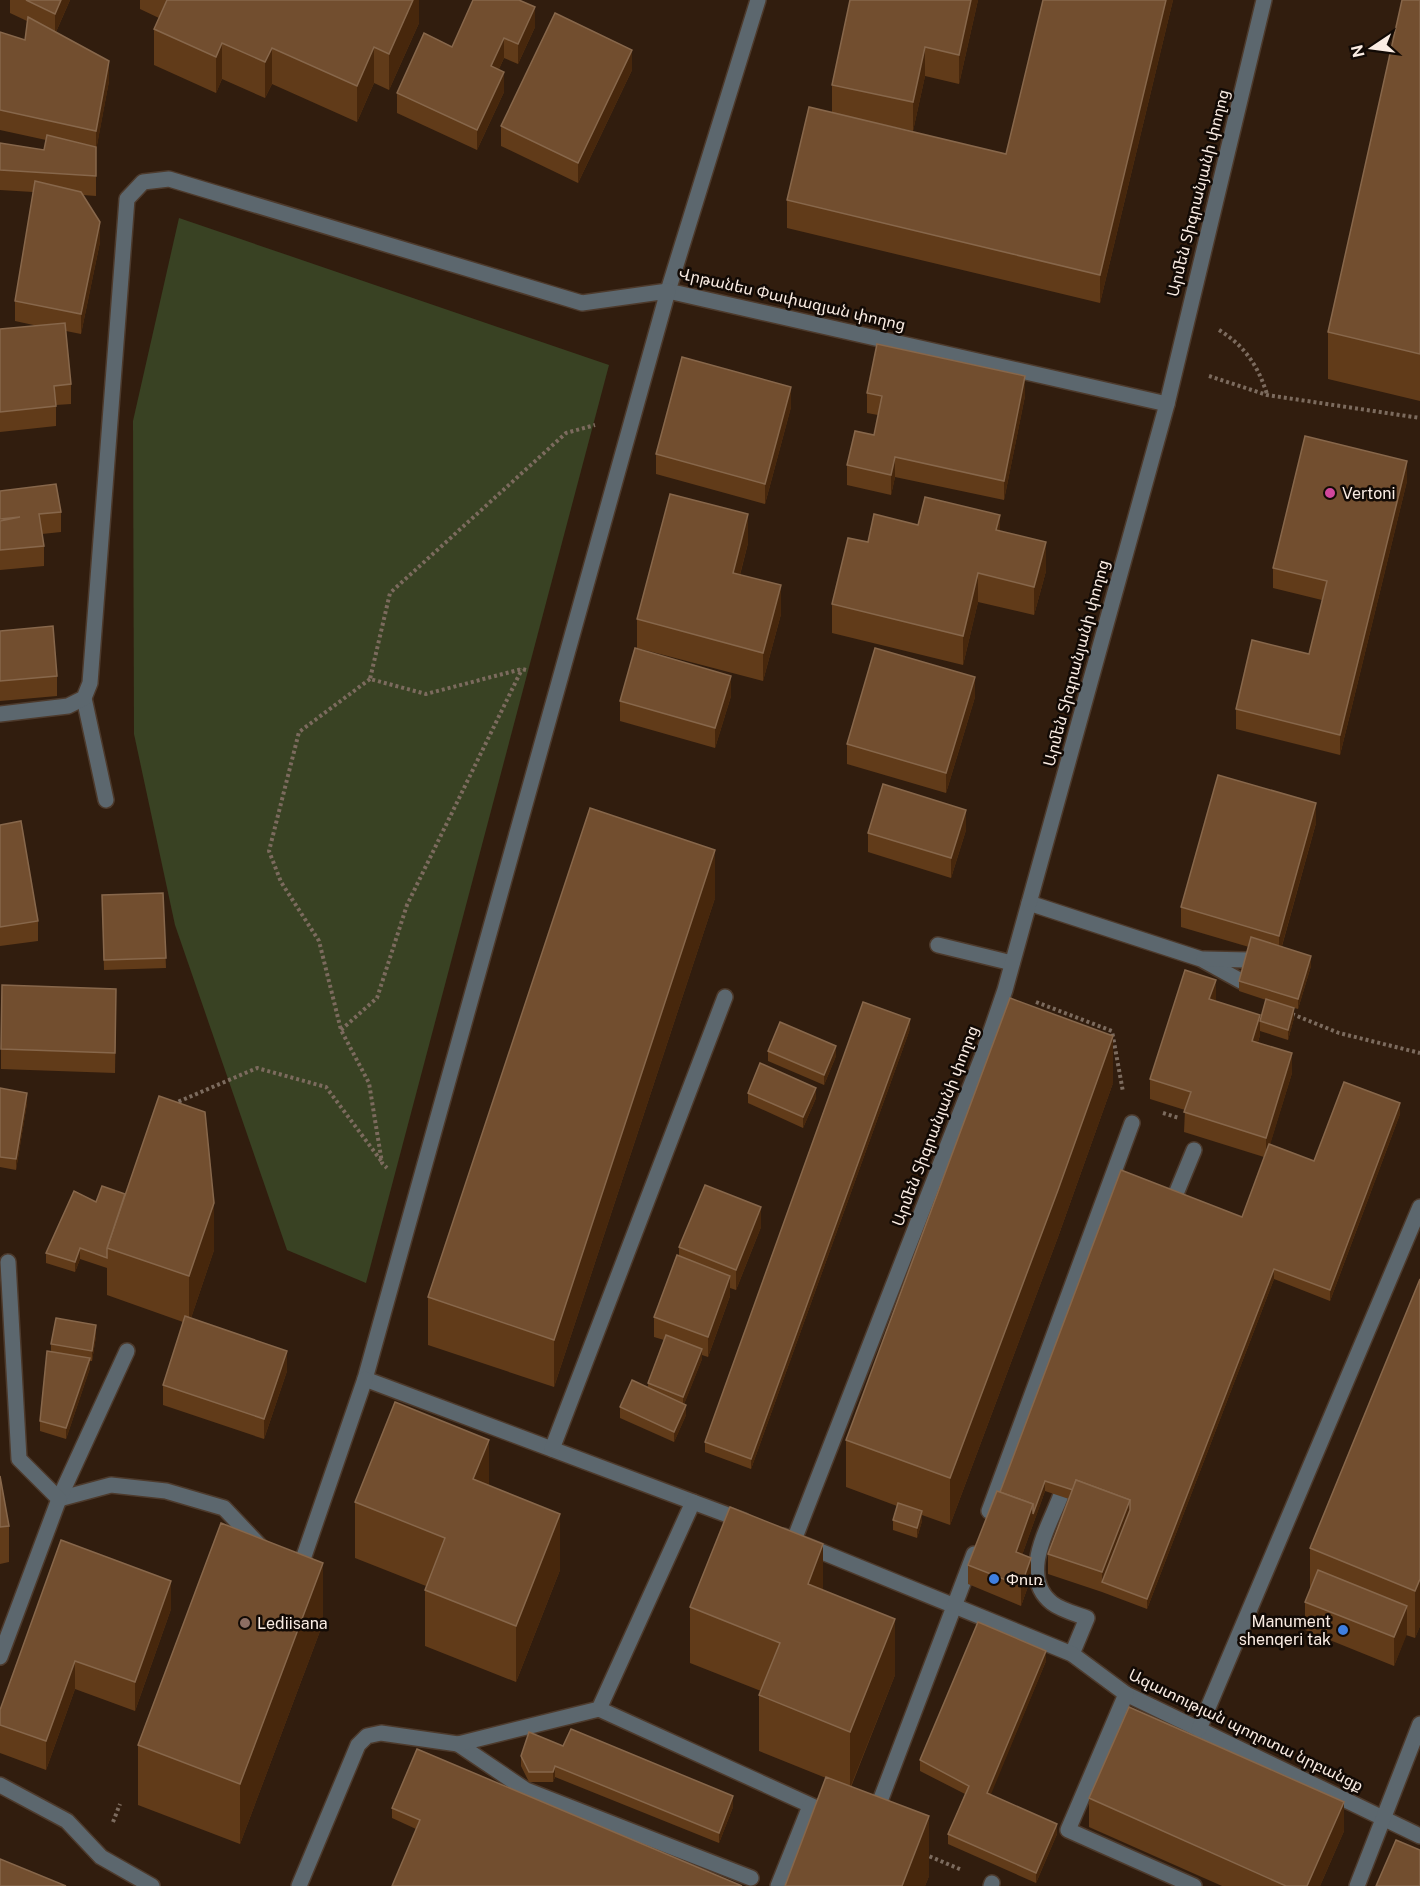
<svg xmlns="http://www.w3.org/2000/svg" width="1420" height="1886" font-family="'Public Sans','Noto Sans Armenian',sans-serif">
	<style>
		.green { fill: #394223 }
		.lines { fill: none; stroke-linecap: round; stroke-linejoin: round }
		.minor-casing { stroke: #4d3a2c; stroke-width: 18 }
		.path { stroke: #7c6b5e; stroke-width: 4; stroke-dasharray: 3 3; stroke-linecap: butt }
		.minor { stroke: #5c676e; stroke-width: 15 }
		.wall { fill: #613b19 }
		.shaded-wall { fill: #47270c }
		.building { fill: #724e2f; stroke: #87674b; stroke-width: 1.5 }
		.hotel-dot { fill: #d1479c; stroke: #120a05; stroke-width: 2 }
		.shop-dot { fill: #3f7fe0; stroke: #120a05; stroke-width: 2 }
		.education-dot { fill: #8d6e63; stroke: #120a05; stroke-width: 2 }
		.labels { text-anchor: middle; dominant-baseline: central; stroke-width: 5; stroke-linejoin: round; paint-order: stroke }
		.street-label { font-size: 16px; fill: #faece3; stroke: #120a05 }
		.poi-label { font-size: 16px; fill: #faece3; stroke: #120a05; text-anchor: start }
	</style>
	<rect width="100%" height="100%" fill="#311d0e"/>
	<path class="green" d="M179,218L609,365L366,1283L287,1250L175,925L134,734L133,421Z"/>
	<g class="lines">
		<g class="minor-casing">
			<g id="minor">
				<path d="M758,0L668,291L1167,404"/>
				<path d="M84,698L106,800"/>
				<path d="M0,714L68,706L84,698L90,683L127,199L143,182L169,179L582,303L668,291L365,1379L693,1502"/>
				<path d="M1029,903L1201,959L1241,981"/>
				<path d="M938,945L1012,963"/>
				<path d="M1204,959L1248,960"/>
				<path d="M1173,1201L1194,1150"/>
				<path d="M552,1449L725,997"/>
				<path d="M1061,1495C1049,1527 1018,1576 1052,1603C1061,1610 1076,1614 1087,1618L1072,1654"/>
				<path d="M59,1499L111,1485L166,1491L224,1508L262,1548"/>
				<path d="M59,1499L127,1351"/>
				<path d="M989,1511L1132,1123"/>
				<path d="M783,1536L794,1540L982,1057L1005,990L1167,404L1264,0"/>
				<path d="M805,1545L1072,1654L1126,1694L1420,1836"/>
				<path d="M288,1563L302,1562L365,1379"/>
				<path d="M0,1657L59,1499L19,1459L8,1262"/>
				<path d="M1126,1694L1068,1830L1194,1886"/>
				<path d="M599,1709L832,1815"/>
				<path d="M1199,1729L1420,1207"/>
				<path d="M458,1744L526,1790L751,1878"/>
				<path d="M0,1785L67,1821L101,1857L152,1886"/>
				<path d="M874,1817L974,1554"/>
				<path d="M299,1886L358,1745L367,1736L381,1733L458,1744L599,1709L693,1502L744,1521"/>
				<path d="M778,1886L810,1806"/>
				<path d="M991,1886L992,1883"/>
				<path d="M1357,1886L1420,1724"/>
			</g>
		</g>
		<g class="path">
			<path d="M1219,330C1245,346 1258,366 1267,394"/>
			<path d="M1209,376L1267,395L1420,418"/>
			<path d="M526,670L522,669L426,694L370,679L390,593L566,433L595,425"/>
			<path d="M370,679L299,732L269,851L281,882L319,941L341,1030L369,1083L382,1163L387,1168"/>
			<path d="M1036,1002L1112,1031L1123,1092"/>
			<path d="M1292,1014L1339,1033L1420,1053"/>
			<path d="M341,1030L377,998L407,905L522,669"/>
			<path d="M173,1104L257,1068L326,1087L382,1162"/>
			<path d="M1163,1113L1179,1118"/>
			<path d="M113,1822L120,1804"/>
			<path d="M924,1854L962,1870"/>
		</g>
		<use href="#minor" class="minor"/>
	</g>
	<g class="wall">
		<path d="M10,0H70L56,32L109,81L96,150V196L83,195L100,242L81,334L66,331L71,384V404L56,405V426L0,432V329L38,326L15,321V301L33,192L0,190V143L44,150L46,140L0,130V32L25,40L27,21L10,13Z"/>
		<path d="M140,0H419V23L389,90L374,83L357,122L272,84L265,98L222,79L216,93L154,65V29L159,18L140,9Z"/>
		<path d="M978,0L959,84L925,76L913,131L867,121L1006,154L1043,0H1173L1100,303L787,228V200L832,112V85Z"/>
		<path d="M1420,0V401L1328,379V332Z"/>
		<path d="M535,27L518,64L504,58L499,69L504,92L477,150L397,113V93L452,47Z"/>
		<path d="M632,70L578,183L501,146V126Z"/>
		<path d="M867,393L1025,396L1004,500L895,477L891,495L847,485V465L874,435L878,415L867,413Z"/>
		<path d="M791,407L765,504L656,474V454Z"/>
		<path d="M1407,481L1340,755L1236,729V709L1309,654L1322,600L1273,588V568Z"/>
		<path d="M0,491L61,512V532L42,534L44,546V566L0,570Z"/>
		<path d="M918,525L1000,531L1046,571L1034,615L978,602L963,665L832,633V604L868,542Z"/>
		<path d="M748,543L740,575L781,614L763,681L637,648V619Z"/>
		<path d="M0,631L57,676V696L0,701Z"/>
		<path d="M731,696L715,748L620,721V701Z"/>
		<path d="M975,697L946,793L847,764V744Z"/>
		<path d="M1316,823L1282,946L1311,966L1298,1009L1294,1008V1018L1288,1040L1260,1031V1035L1258,1042L1292,1073L1270,1144L1314,1161L1400,1114L1330,1301L1274,1279L1147,1609L1102,1592L1048,1574V1554L1069,1499L1045,1491L1022,1555L1031,1578L1021,1606L968,1584V1565L1000,1492L1242,1217L1264,1157L1184,1132L1185,1110L1150,1099V1079L1216,1000L1215,1001L1260,1021L1266,1000L1239,991V981L1249,947L1181,927V907Z"/>
		<path d="M0,825L38,921V941L0,946Z"/>
		<path d="M966,830L951,878L868,852V833Z"/>
		<path d="M163,893L166,968L104,970L102,895Z"/>
		<path d="M715,898L554,1387L428,1345V1297Z"/>
		<path d="M116,1009L115,1073L1,1069V1049Z"/>
		<path d="M910,1029L751,1469L705,1452V1442Z"/>
		<path d="M768,1051L836,1056L824,1085L768,1061Z"/>
		<path d="M1113,1083L1058,1237L950,1525L922,1515V1521L917,1538L893,1530V1520L897,1506L846,1487V1440Z"/>
		<path d="M0,1088L27,1103L16,1170L0,1167Z"/>
		<path d="M748,1093L816,1098L803,1128L748,1103Z"/>
		<path d="M96,1202L214,1250L191,1318L287,1371L264,1439L163,1405V1385L183,1322L107,1295V1268L80,1259L75,1272L46,1263V1253Z"/>
		<path d="M761,1227L736,1290L730,1288V1296L708,1357L702,1355V1359L684,1404L686,1415L674,1442L620,1418V1407L648,1388V1383L664,1340L654,1337V1317L679,1256V1247Z"/>
		<path d="M1420,1279V1626L1415,1638L1406,1635L1394,1666L1305,1630V1602L1310,1590V1548Z"/>
		<path d="M96,1336L92,1361H90V1368L66,1439L40,1431V1421L51,1351V1344Z"/>
		<path d="M0,1476L9,1526V1562L0,1564Z"/>
		<path d="M489,1485L560,1570L516,1682L425,1646V1590L426,1586L355,1558V1502Z"/>
		<path d="M171,1581V1609L135,1711L75,1689L46,1770L0,1753V1710Z"/>
		<path d="M823,1590L895,1675L851,1787L929,1876L925,1886H785L826,1778L759,1751V1695L761,1691L690,1663V1607Z"/>
		<path d="M323,1623L240,1844L138,1805V1745Z"/>
		<path d="M1046,1661L990,1795L1057,1834L1036,1883L948,1844V1834L965,1794L920,1771V1760Z"/>
		<path d="M563,1746L733,1807L719,1843L555,1777L553,1782H529L521,1766V1756Z"/>
		<path d="M1089,1798L1344,1831L1320,1886H1222L1089,1827Z"/>
		<path d="M392,1808L742,1886L416,1829L392,1818Z"/>
	</g>
	<g class="shaded-wall">
		<path d="M61,0H70L55,34V14Z"/>
		<path d="M413,0H419V23L389,90V54Z"/>
		<path d="M971,0H978L959,84V55Z"/>
		<path d="M1166,0H1173L1100,303V275Z"/>
		<path d="M535,7V27L518,64V44Z"/>
		<path d="M504,38V58L491,86V66Z"/>
		<path d="M222,43V79L216,93V57Z"/>
		<path d="M374,47V83L357,122V86Z"/>
		<path d="M925,47V76L913,131V102Z"/>
		<path d="M272,48V84L265,98V62Z"/>
		<path d="M632,50V70L578,183V163Z"/>
		<path d="M109,61V81L96,151V131Z"/>
		<path d="M504,72V92L477,150V130Z"/>
		<path d="M100,222V242L81,334V314Z"/>
		<path d="M1025,376V396L1004,500V481Z"/>
		<path d="M791,387V407L765,504V484Z"/>
		<path d="M895,457V477L891,495V475Z"/>
		<path d="M1407,461V481L1340,755V735Z"/>
		<path d="M748,514V543L733,601V573Z"/>
		<path d="M1000,515V544L996,530Z"/>
		<path d="M1046,542V571L1034,615V587Z"/>
		<path d="M978,573V602L963,665V636Z"/>
		<path d="M781,585V614L763,681V653Z"/>
		<path d="M731,676V696L715,748V728Z"/>
		<path d="M975,677V697L946,793V773Z"/>
		<path d="M1316,803V823L1279,956V936Z"/>
		<path d="M966,810V830L951,878V858Z"/>
		<path d="M715,850V898L554,1387V1340Z"/>
		<path d="M1311,956V966L1298,1009V999Z"/>
		<path d="M1216,980V1000L1209,1019V999Z"/>
		<path d="M1294,1008V1018L1288,1040V1030Z"/>
		<path d="M1260,1015V1035L1252,1060V1041Z"/>
		<path d="M910,1019V1029L751,1469V1459Z"/>
		<path d="M1113,1036V1083L1058,1237L950,1525V1478Z"/>
		<path d="M836,1046V1056L824,1085V1075Z"/>
		<path d="M1292,1053V1073L1266,1158V1138Z"/>
		<path d="M816,1088V1098L803,1128V1117Z"/>
		<path d="M27,1093V1103L16,1170V1159Z"/>
		<path d="M1400,1103V1114L1330,1301V1290Z"/>
		<path d="M214,1203V1250L189,1324V1276Z"/>
		<path d="M761,1207V1227L736,1290V1270Z"/>
		<path d="M80,1248V1259L75,1272V1262Z"/>
		<path d="M1274,1269V1279L1147,1609V1599Z"/>
		<path d="M730,1276V1296L708,1357V1337Z"/>
		<path d="M96,1325V1336L92,1361V1351Z"/>
		<path d="M702,1349V1359L683,1407V1397Z"/>
		<path d="M287,1351V1371L264,1439V1419Z"/>
		<path d="M90,1358V1368L66,1439V1428Z"/>
		<path d="M686,1405V1415L674,1442V1432Z"/>
		<path d="M489,1440V1496L473,1479Z"/>
		<path d="M1045,1481V1491L1016,1572V1552L1033,1504Z"/>
		<path d="M1130,1500V1520L1102,1582V1572Z"/>
		<path d="M922,1511V1521L917,1538V1528Z"/>
		<path d="M560,1514V1570L516,1682V1626Z"/>
		<path d="M823,1544V1600L808,1584Z"/>
		<path d="M1031,1558V1578L1021,1606V1586Z"/>
		<path d="M323,1563V1623L240,1844V1784Z"/>
		<path d="M1420,1579V1626L1415,1638V1591Z"/>
		<path d="M171,1581V1609L135,1711V1682Z"/>
		<path d="M1407,1606V1634L1394,1666V1637Z"/>
		<path d="M895,1619V1675L850,1788V1732Z"/>
		<path d="M1046,1651V1661L987,1804V1793Z"/>
		<path d="M75,1661V1689L46,1770V1741Z"/>
		<path d="M555,1766V1777L553,1782V1772Z"/>
		<path d="M733,1796V1807L719,1843V1833Z"/>
		<path d="M1344,1802V1831L1320,1886H1307Z"/>
		<path d="M929,1816V1876L925,1886H902Z"/>
		<path d="M1057,1824V1834L1036,1883V1873Z"/>
	</g>
	<g class="building">
		<path d="M26,0H61L55,14Z"/>
		<path d="M167,0H413L389,54L374,47L357,86L272,48L265,62L222,43L216,57L154,29Z"/>
		<path d="M473,0H519L535,7L518,44L504,38L491,66L504,72L477,130L397,93L424,33L452,47Z"/>
		<path d="M850,0H971L959,55L925,47L913,102L832,85Z"/>
		<path d="M1043,0H1166L1100,275L787,200L809,107L1006,154Z"/>
		<path d="M1402,0H1420V354L1328,332Z"/>
		<path d="M555,13L632,50L578,163L501,126Z"/>
		<path d="M28,17L109,61L96,131L0,110V32L25,40Z"/>
		<path d="M47,135L96,147V176L0,170V143L44,150Z"/>
		<path d="M35,181L81,192L100,222L81,314L15,301Z"/>
		<path d="M65,323L71,384L54,386L56,406L0,412V329Z"/>
		<path d="M877,344L1025,376L1004,481L895,457L891,475L847,465L855,431L874,435L882,396L867,393Z"/>
		<path d="M682,357L791,387L765,484L656,454Z"/>
		<path d="M1305,436L1407,461L1340,735L1236,709L1252,640L1309,654L1327,581L1273,568Z"/>
		<path d="M56,484L61,512L39,514L44,546L0,550V521L20,517L0,519V491Z"/>
		<path d="M670,494L748,514L733,573L781,585L763,653L637,619Z"/>
		<path d="M925,497L1000,515L996,530L1046,542L1034,587L978,573L963,636L832,604L848,538L868,542L874,514L918,525Z"/>
		<path d="M53,626L57,676L0,681V631Z"/>
		<path d="M635,648L731,676L715,728L620,701Z"/>
		<path d="M875,648L975,677L946,773L847,744Z"/>
		<path d="M1218,775L1316,803L1279,936L1181,907Z"/>
		<path d="M883,784L966,810L951,858L868,833Z"/>
		<path d="M590,808L715,850L554,1340L428,1297Z"/>
		<path d="M21,821L38,921L0,927V825Z"/>
		<path d="M163,893L166,958L104,960L102,895Z"/>
		<path d="M1251,937L1311,956L1298,999L1239,981Z"/>
		<path d="M1185,970L1216,980L1209,999L1260,1015L1252,1041L1292,1053L1266,1138L1184,1112L1191,1092L1150,1079Z"/>
		<path d="M2,985L116,989L115,1053L1,1049Z"/>
		<path d="M1010,998L1113,1036L1058,1190L950,1478L846,1440Z"/>
		<path d="M1266,999L1294,1008L1288,1030L1260,1021Z"/>
		<path d="M863,1002L910,1019L751,1459L705,1442Z"/>
		<path d="M780,1022L836,1046L824,1075L768,1051Z"/>
		<path d="M760,1063L816,1088L803,1117L748,1093Z"/>
		<path d="M1344,1082L1400,1103L1330,1290L1274,1269L1147,1599L1102,1582L1130,1510V1500L1076,1480L1073,1490L1045,1481L1033,1514V1504L1000,1492L1121,1170L1242,1217L1269,1144L1314,1161Z"/>
		<path d="M0,1088L27,1093L16,1159L0,1157Z"/>
		<path d="M159,1096L205,1112L214,1203L189,1276L107,1248Z"/>
		<path d="M705,1185L761,1207L736,1270L679,1247Z"/>
		<path d="M102,1186L125,1194L107,1248V1258L80,1248L75,1262L46,1253L74,1191L96,1202Z"/>
		<path d="M677,1255L730,1276L708,1337L654,1317Z"/>
		<path d="M1420,1279V1579L1415,1591L1310,1548Z"/>
		<path d="M185,1316L287,1351L264,1419L163,1385Z"/>
		<path d="M56,1318L96,1325L92,1351L51,1344Z"/>
		<path d="M666,1335L702,1349L683,1397L648,1383Z"/>
		<path d="M47,1351L90,1358L66,1428L40,1421Z"/>
		<path d="M632,1380L686,1405L674,1432L620,1407Z"/>
		<path d="M395,1402L489,1440L473,1479L560,1514L516,1626L425,1590L445,1538L355,1502Z"/>
		<path d="M0,1476L9,1526L0,1527Z"/>
		<path d="M1076,1480L1130,1500L1102,1572L1048,1554Z"/>
		<path d="M997,1491L1033,1504L1016,1552L1031,1558L1021,1586L968,1565Z"/>
		<path d="M898,1503L922,1511L917,1528L893,1520Z"/>
		<path d="M730,1507L823,1544L808,1584L895,1619L850,1732L759,1695L780,1643L690,1607Z"/>
		<path d="M221,1523L323,1563L240,1784L138,1745Z"/>
		<path d="M61,1540L171,1581L135,1682L75,1661L46,1741L0,1725V1710Z"/>
		<path d="M1318,1570L1407,1606L1394,1637L1305,1602Z"/>
		<path d="M978,1622L1046,1651L987,1793L1057,1824L1036,1873L948,1834L969,1786L920,1760Z"/>
		<path d="M1129,1707L1344,1802L1307,1886H1286L1089,1798Z"/>
		<path d="M571,1729L733,1796L719,1833L555,1766L553,1772H529L521,1756L529,1732L563,1746Z"/>
		<path d="M417,1749L742,1886H392L420,1820L392,1808Z"/>
		<path d="M826,1777L929,1816L902,1886H785Z"/>
		<path d="M1396,1840L1420,1850V1886H1376Z"/>
		<path d="M0,1859L66,1886H0Z"/>
	</g>
	<circle class="hotel-dot" cx="1330" cy="493" r="6"/>
	<g class="shop-dot">
		<circle cx="994" cy="1579" r="6"/>
		<circle cx="1343" cy="1630" r="6"/>
	</g>
	<circle class="education-dot" cx="245" cy="1623" r="6"/>
	<g class="labels">
		<g class="street-label">
			<text transform="translate(1198 193) rotate(-76)">Արմեն Տիգրանյանի փողոց</text>
			<text transform="translate(792 299) rotate(13)">Վրթանես Փափազյան փողոց</text>
			<text transform="translate(1076 663) rotate(-75)">Արմեն Տիգրանյանի փողոց</text>
			<text transform="translate(935 1126) rotate(-69)">Արմեն Տիգրանյանի փողոց</text>
			<text transform="translate(1246 1730) rotate(26)">Ազատության պողոտա նրբանցք</text>
		</g>
		<g class="poi-label">
			<text x="1342" y="493">Vertoni</text>
			<text x="1006" y="1579">Փուռ</text>
			<text x="1331" y="1621" text-anchor="end">Manument<tspan x="1331" dy="18">shenqeri tak</tspan></text>
			<text x="257" y="1623">Lediisana</text>
		</g>
	</g>
	<g transform="translate(1372 48) rotate(257)" stroke="#120a05" stroke-width="4.5" paint-order="stroke">
	<path d="M0-4.5L10 22L0 15L-10 22Z" fill="#faece3"/>
	<text y="-9" font-size="16" font-weight="bold" text-anchor="middle" fill="#faece3">N</text>
	</g>
</svg>
